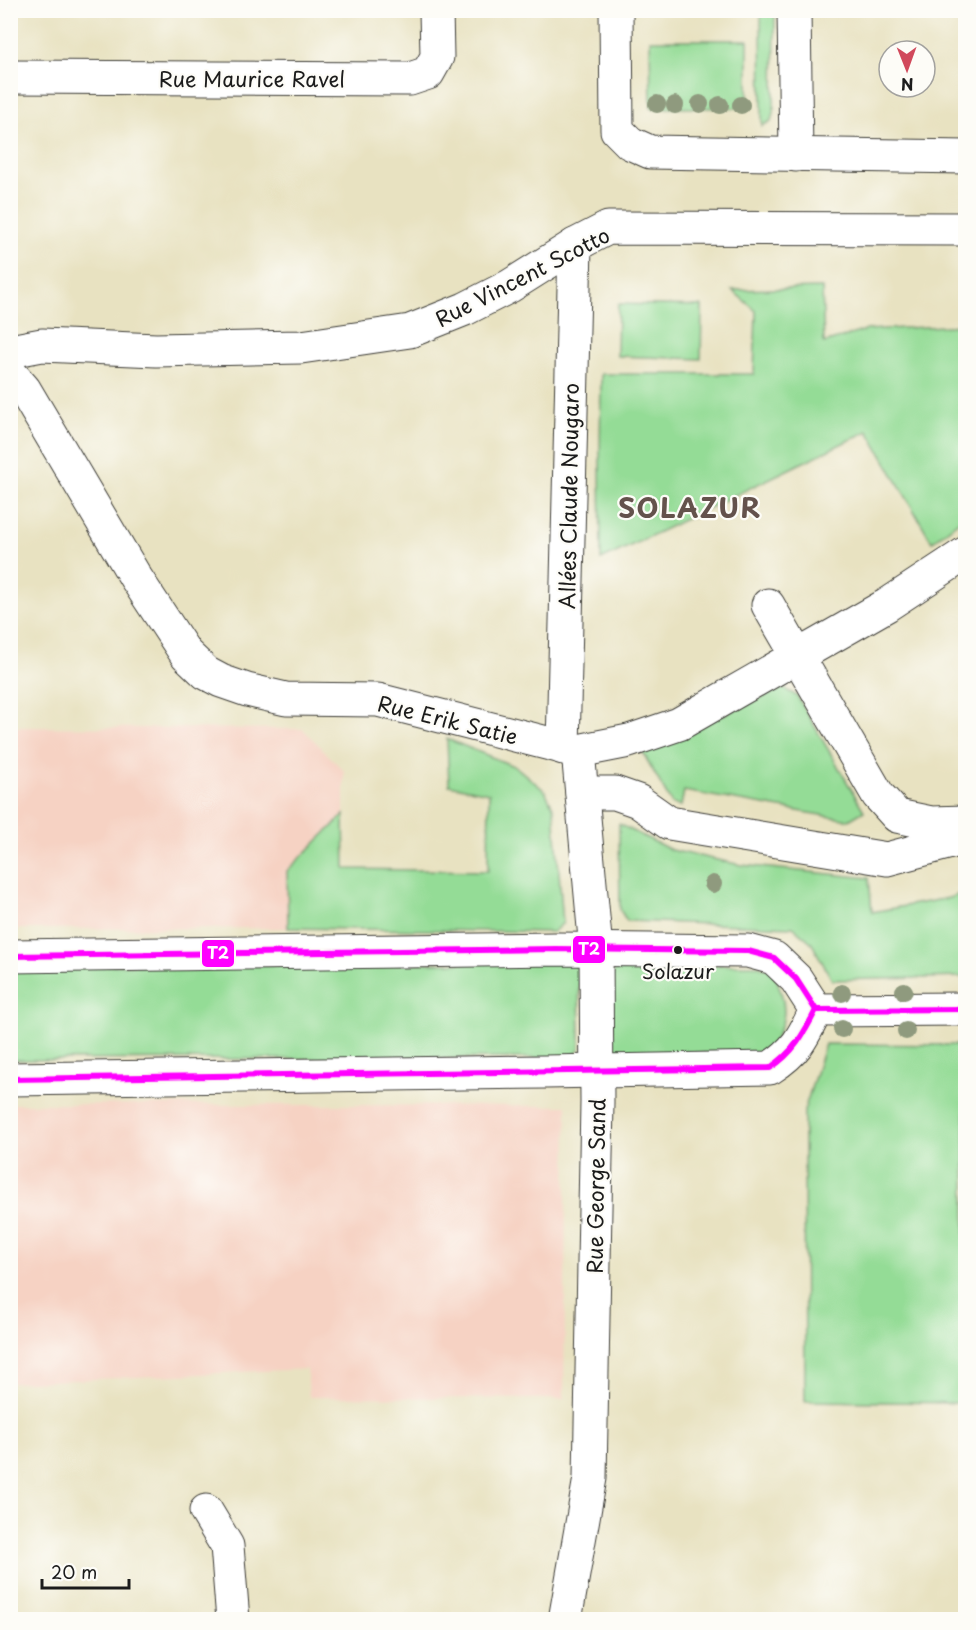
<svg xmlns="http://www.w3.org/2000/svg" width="976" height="1630" font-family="'Playpen Sans',sans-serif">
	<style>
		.built { fill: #f6d2c3 }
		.green { fill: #94dc96; stroke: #587c59; stroke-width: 1.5 }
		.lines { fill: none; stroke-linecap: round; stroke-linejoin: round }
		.minor-casing { stroke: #3b3a35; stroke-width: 35 }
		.minor { stroke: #fff; stroke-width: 33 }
		.bus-1-casing { stroke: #fdfcf7; stroke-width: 10 }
		.bus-1 { stroke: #f0f; stroke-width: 6 }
		.tree { fill: #8f9a7e }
		.bus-dot { fill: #1c1c1c; stroke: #fdfcf7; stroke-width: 2 }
		.labels { text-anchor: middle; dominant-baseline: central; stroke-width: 4.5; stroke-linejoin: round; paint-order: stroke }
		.bus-label { font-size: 20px; fill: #1c1c1c; stroke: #fdfcf7 }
		.street-label { font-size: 21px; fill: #1c1c1c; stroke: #fdfcf7 }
		.district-label { font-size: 27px; font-weight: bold; letter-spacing: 1.5px; fill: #64524c; stroke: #fdfcf7 }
		.line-badge { stroke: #fdfcf7; stroke-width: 2 }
		.badge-label { font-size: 16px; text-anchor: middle; font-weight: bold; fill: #fff }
	</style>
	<rect width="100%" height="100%" fill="#fdfcf7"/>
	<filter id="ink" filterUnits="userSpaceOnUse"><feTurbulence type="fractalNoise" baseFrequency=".0167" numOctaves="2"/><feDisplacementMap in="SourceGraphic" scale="12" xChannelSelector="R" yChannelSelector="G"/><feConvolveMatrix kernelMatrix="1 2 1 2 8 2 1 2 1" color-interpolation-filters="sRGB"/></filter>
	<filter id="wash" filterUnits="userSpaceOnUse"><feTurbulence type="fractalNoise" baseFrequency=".008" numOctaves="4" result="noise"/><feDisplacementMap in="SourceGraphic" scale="24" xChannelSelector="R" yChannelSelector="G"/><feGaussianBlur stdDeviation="1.35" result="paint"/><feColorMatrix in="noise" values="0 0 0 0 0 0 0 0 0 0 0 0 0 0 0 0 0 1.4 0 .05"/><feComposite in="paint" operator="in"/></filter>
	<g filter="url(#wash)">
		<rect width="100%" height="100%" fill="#e8e2c1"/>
		<g class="built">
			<path d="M11,727L303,729L344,771V815L287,871L288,928L11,929Z"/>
			<path d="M11,1104L567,1106L564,1399L309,1397L307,1369L11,1383Z"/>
		</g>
		<g class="green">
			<path d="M761,11H775L774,108L771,121L762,126Z"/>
			<path d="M650,40H748V108H651Z"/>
			<path d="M822,288L824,343L866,330L965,325V516L932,542L868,431L601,560L600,457L601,374H754L756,311L732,290Z"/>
			<path d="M618,304L702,306L701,359L617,356Z"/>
			<path d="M783,688L797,696L864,811L849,820L684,791L681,806L672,804L642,751Z"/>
			<path d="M447,739L516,767L545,791L554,809L563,923L553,932L288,928L287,871L344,815L345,869L488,871L489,793L449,785Z"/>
			<path d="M619,824L671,850L741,865L869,878L872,912L949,898L965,892V977L832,980L811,942L793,927L627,921L620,910Z"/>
			<path d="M570,962L579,970L580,1049L572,1058L11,1060L10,966Z"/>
			<path d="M617,965H755L773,970C788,1007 789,1020 767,1053L618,1054L612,1049V975Z"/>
			<path d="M825,1044L965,1045V1403L805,1401L804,1111Z"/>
		</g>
	</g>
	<g filter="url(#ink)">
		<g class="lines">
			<g class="minor-casing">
				<g id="minor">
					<path d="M616,10L617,130L630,143L650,152L966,157"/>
					<path d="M794,10L796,155"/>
					<path d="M10,77L410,79L428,73L437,57L436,10"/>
					<path d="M10,351L42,345L156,350L301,347L410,331L465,309L510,286L575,245L608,228L966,229"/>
					<path d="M10,373L24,389L136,578L186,654L206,673L221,681L247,690L286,699L378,700L578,751L629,741L679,724L887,605L966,553"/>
					<path d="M768,605L878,795L897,816L931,823L966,822"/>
					<path d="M563,748L575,245"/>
					<path d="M582,793H615L638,801L669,823L887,859L966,838"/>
					<path d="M10,956L556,949L748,951L774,958L796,979L816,1010"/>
					<path d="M816,1010L966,1009"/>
					<path d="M10,1079L545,1072L770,1068C797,1051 803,1037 816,1010"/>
					<path d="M206,1511L227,1546L233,1620"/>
					<path d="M565,1620L590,1478L597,1102L596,950L578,751"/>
				</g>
			</g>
			<use href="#minor" class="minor"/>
			<g class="bus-1-casing">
				<g id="bus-1">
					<path d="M10,956L556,949L748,951L774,958L796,979L816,1010"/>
					<path d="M816,1010L966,1009"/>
					<path d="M10,1079L770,1068C793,1053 804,1034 816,1010"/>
				</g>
			</g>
			<use href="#bus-1" class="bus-1"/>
		</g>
		<g class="tree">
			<circle cx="657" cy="104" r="9"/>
			<circle cx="700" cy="104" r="9"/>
			<circle cx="675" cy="105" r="9"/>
			<circle cx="720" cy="105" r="9"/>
			<circle cx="741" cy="105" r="9"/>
			<circle cx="713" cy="884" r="9"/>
			<circle cx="904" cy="991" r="9"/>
			<circle cx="842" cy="993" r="9"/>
			<circle cx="842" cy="1029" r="9"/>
			<circle cx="906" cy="1031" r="9"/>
		</g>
	</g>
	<circle class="bus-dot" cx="678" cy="950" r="5"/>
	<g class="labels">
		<g class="bus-label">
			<text x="678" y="971">Solazur</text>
		</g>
		<g class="street-label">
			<text x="252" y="78">Rue Maurice Ravel</text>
			<text transform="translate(522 276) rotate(-27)">Rue Vincent Scotto</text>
			<text transform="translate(568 496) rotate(-89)">Allées Claude Nougaro</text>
			<text transform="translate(448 719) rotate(14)">Rue Erik Satie</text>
			<text transform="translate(595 1186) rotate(-89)">Rue George Sand</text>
		</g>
		<g class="district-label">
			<text x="690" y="506">SOLAZUR</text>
		</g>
	</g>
	<g class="line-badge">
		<rect x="572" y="935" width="34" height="29" rx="6" fill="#f0f"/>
		<rect x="201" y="939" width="34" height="29" rx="6" fill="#f0f"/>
	</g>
	<g class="badge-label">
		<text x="589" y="955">T2</text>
		<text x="218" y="959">T2</text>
	</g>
	<rect width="976" height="1630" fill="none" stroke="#fdfcf7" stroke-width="36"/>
	<g transform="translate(907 69) rotate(179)"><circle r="28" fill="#fdfcf7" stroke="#a3a29f" stroke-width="1.5"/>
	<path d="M0-4.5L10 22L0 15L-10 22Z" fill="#d1495b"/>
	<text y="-9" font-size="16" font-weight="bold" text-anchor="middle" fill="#1c1c1c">N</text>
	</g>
	<path d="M42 1579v9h87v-9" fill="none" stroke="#1c1c1c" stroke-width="3"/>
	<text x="51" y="1579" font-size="18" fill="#1c1c1c" stroke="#fdfcf7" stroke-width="4.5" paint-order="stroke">20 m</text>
</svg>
